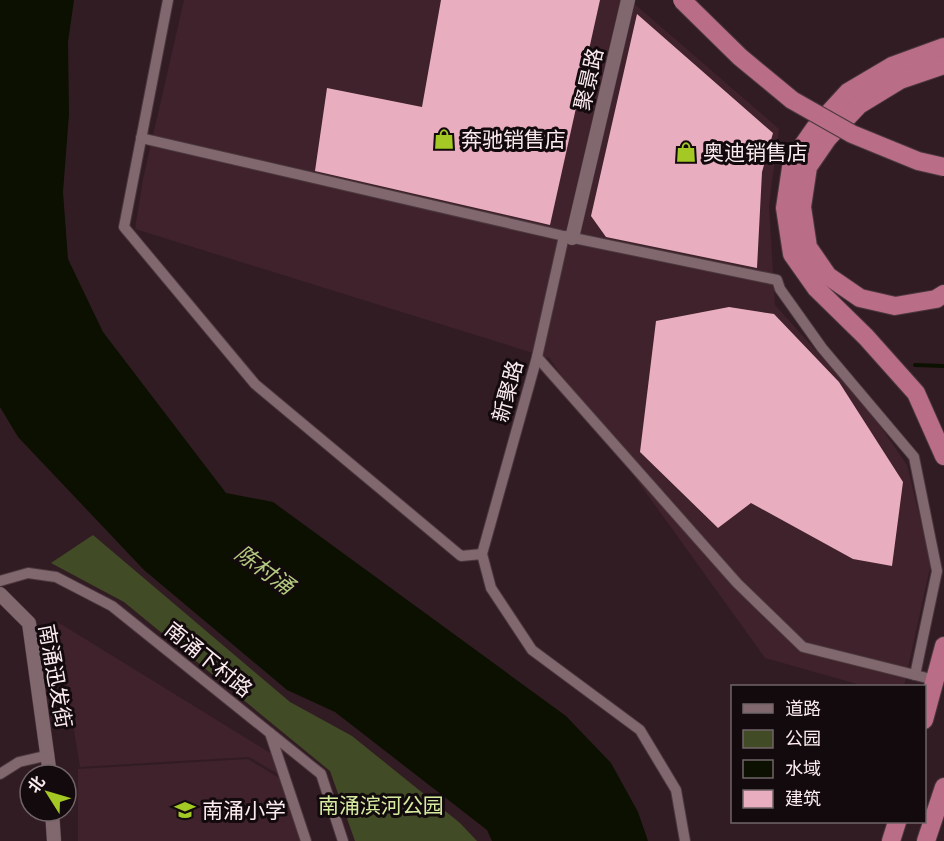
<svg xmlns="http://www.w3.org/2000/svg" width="944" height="841" font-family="'Golos Text','Noto Sans SC',sans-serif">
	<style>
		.built { fill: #3f222b }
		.green { fill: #414c26 }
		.water { fill: #0b1000 }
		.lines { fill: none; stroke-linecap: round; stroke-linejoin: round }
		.stream { stroke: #0b1000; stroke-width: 4 }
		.building { fill: #e8aebf }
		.street-casing { stroke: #4b383e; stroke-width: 12 }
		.secondary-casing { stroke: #4b383e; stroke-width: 15 }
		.highway-casing { stroke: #4b383e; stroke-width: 20 }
		.street { stroke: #81676e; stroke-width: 10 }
		.secondary { stroke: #81676e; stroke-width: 14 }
		.highway { stroke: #b96d86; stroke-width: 18 }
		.highway-bridge-casing { stroke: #4b383e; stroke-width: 20; stroke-linecap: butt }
		.highway-bridge { stroke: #b96d86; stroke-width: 18 }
		.labels { text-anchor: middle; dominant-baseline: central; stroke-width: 6; stroke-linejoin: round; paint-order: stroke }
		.street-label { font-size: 21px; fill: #fbebef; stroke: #130a0d }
		.poi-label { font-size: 21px; fill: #fbebef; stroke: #130a0d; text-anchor: start }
		.park-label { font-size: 21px; fill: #d5eca0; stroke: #130a0d }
		.water-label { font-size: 22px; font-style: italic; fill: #b4ca80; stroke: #130a0d }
	</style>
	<rect width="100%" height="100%" fill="#321c23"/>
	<g class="built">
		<path d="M184,0H630L779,129L769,205L775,305L867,407L907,465L931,563L904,686H864L765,658L549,358L135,229L143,179Z"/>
		<path d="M56,621L272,754L283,777L249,757L80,767Z"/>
		<path d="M248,759L281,779L301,841H78V769Z"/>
	</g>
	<path class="green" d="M93,535L290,702L352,736L460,823L477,841H355L330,771L124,602L51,563Z"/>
	<path class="water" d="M0,0H74L68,42L69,114L63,192L68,259L103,332L226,493L273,502L566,716L611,763L638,812L648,841H492L487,830L335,712L287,690L144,570L18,437L0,407Z"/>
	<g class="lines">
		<path class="stream" d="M915,365L944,366"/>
	</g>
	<g class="building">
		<path d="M441,0H600L550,225L315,171L327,88L422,107Z"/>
		<path d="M637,14L773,133L762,172L757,268L606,237L591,216Z"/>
		<path d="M729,307L774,314L839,382L903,482L892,566L853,559L751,503L718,528L640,452L656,321Z"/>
	</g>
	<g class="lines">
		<g class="street-casing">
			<g id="street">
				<path d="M168,0L124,227L255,384L461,556L482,554L491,588L532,650L640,730L676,790L685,841"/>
				<path d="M141,138L564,236L777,280L780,289L822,348L914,457L937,571L915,675"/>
				<path d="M537,357L737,583L803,647L935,680"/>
				<path d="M482,554L537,357L564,236"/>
				<path d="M0,581L28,573L56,577L112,606L321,774L343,841"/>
				<path d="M270,733L306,841"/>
				<path d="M0,774L19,762L49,755"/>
			</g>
		</g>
		<g class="secondary-casing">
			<g id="secondary">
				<path d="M572,238L628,0"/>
				<path d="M0,594L29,623L50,775"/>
				<path d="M52,811L54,841"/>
			</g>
		</g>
		<g class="highway-casing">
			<g id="highway">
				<path d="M944,47L892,66L848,92L815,128L792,161L785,208L792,254L816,288L866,337L916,393L944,456"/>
				<path d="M944,65L900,80L859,105L828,138L808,167L802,207L808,247L828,276L860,298L895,306L936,299L944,294"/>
				<path d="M924,720L944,646"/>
				<path d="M891,841L897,822"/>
				<path d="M926,841L944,787"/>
			</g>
		</g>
		<use href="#street" class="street"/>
		<use href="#secondary" class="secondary"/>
		<use href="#highway" class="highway"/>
		<g class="highway-bridge-casing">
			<path id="highway-bridge" d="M682,0L740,57L792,100L852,134L918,161L944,167"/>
		</g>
		<use href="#highway-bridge" class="highway-bridge"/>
	</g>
	<defs>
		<g id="shop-bare" transform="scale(1.62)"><path d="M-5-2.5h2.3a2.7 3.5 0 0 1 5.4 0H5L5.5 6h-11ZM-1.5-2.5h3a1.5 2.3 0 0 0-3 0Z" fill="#a4c824" stroke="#130a0d" stroke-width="2.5" paint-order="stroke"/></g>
		<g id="school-bare" transform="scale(1.62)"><path d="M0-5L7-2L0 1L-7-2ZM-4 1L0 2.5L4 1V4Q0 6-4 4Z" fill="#a4c824" stroke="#130a0d" stroke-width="2.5" paint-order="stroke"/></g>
	</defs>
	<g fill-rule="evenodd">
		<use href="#shop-bare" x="444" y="139"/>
		<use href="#shop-bare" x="686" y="152"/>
		<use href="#school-bare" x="185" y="810"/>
	</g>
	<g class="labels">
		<g class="street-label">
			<text transform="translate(588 79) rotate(-77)">聚景路</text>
			<text transform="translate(507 391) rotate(-75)">新聚路</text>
			<text transform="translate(209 659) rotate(39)">南涌下村路</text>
			<text transform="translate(56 676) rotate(80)">南涌迅发街</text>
		</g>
		<g class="poi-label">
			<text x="461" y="139">奔驰销售店</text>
			<text x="703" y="152">奥迪销售店</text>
			<text x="202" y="810">南涌小学</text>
		</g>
		<g class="park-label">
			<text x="381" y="805">南涌滨河公园</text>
		</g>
		<g class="water-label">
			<text transform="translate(265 569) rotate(36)">陈村涌</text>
		</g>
	</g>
	<rect x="731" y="685" width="195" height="138" fill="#130a0d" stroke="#706467" stroke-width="1.5"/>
	<rect x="743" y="704" width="30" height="9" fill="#81676e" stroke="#706467" stroke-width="1.5"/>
	<text x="785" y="715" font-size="18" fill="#fbebef">道路</text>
	<rect x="743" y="730" width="30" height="18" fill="#414c26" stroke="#706467" stroke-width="1.5"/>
	<text x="785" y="745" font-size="18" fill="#fbebef">公园</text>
	<rect x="743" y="760" width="30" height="18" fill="#0b1000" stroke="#706467" stroke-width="1.5"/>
	<text x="785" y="775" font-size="18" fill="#fbebef">水域</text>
	<rect x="743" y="790" width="30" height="18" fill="#e8aebf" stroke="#706467" stroke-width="1.5"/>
	<text x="785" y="805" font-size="18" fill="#fbebef">建筑</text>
	<g transform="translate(48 793) rotate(307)"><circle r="28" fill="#130a0d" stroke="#706467" stroke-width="1.5"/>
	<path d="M0-4.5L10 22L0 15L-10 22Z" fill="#a4c824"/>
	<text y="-9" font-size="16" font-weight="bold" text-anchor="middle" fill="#fbebef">北</text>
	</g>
</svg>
